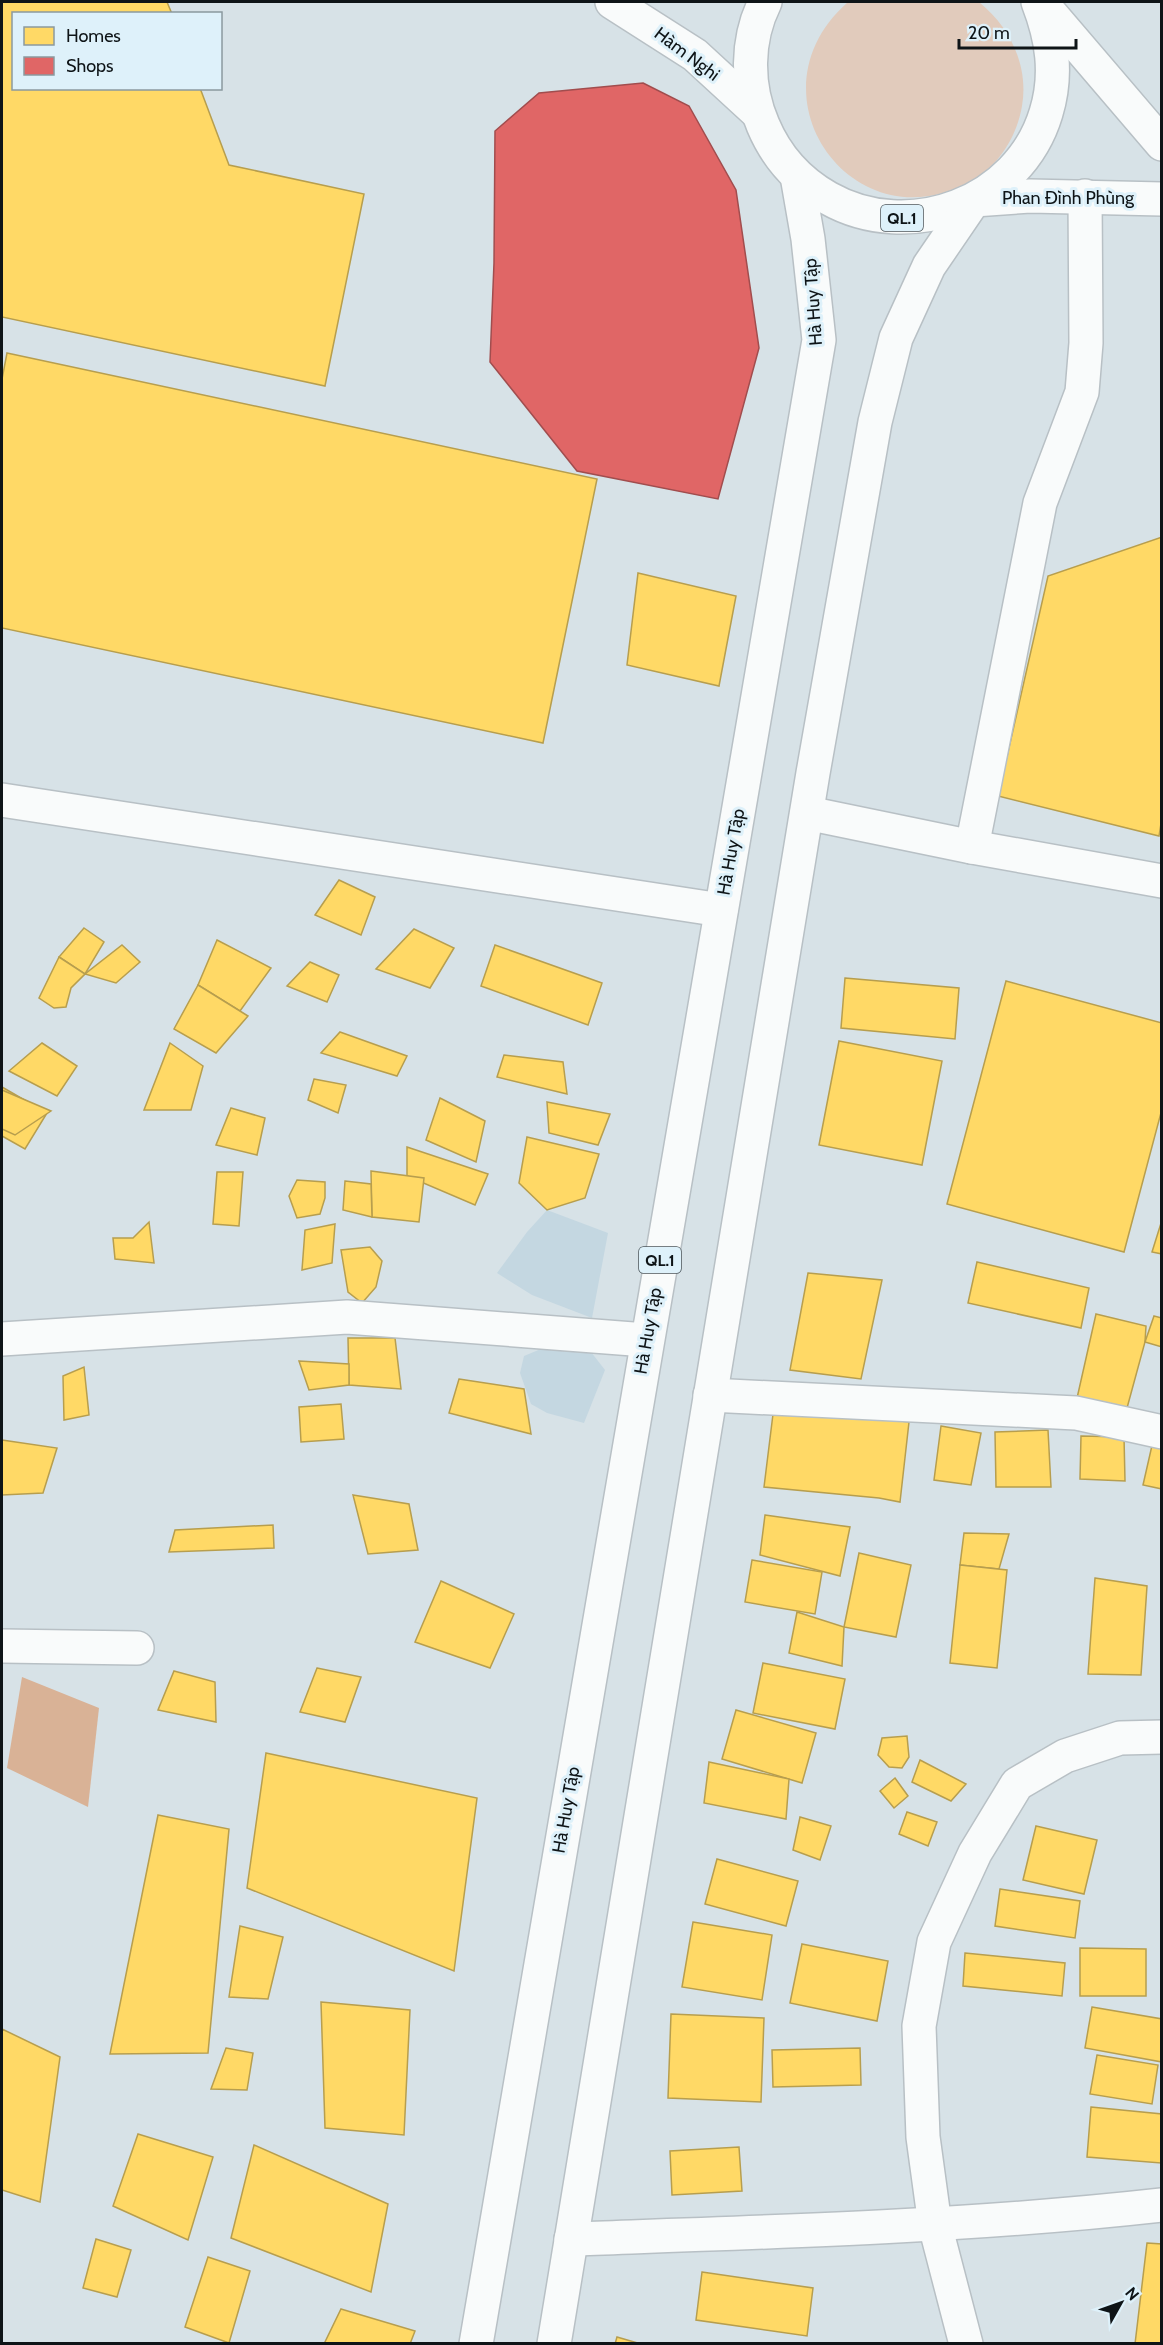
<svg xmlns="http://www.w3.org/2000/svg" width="1163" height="2345" font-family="Cabin,sans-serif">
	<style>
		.built { fill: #c4d7e1 }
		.green { fill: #e1cbbc }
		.water { fill: #d9b296 }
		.homes { fill: #ffd966; stroke: #b79e4e; stroke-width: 1.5 }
		.shops { fill: #e06666; stroke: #a14d4e; stroke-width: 1.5 }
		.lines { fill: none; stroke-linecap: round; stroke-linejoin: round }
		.minor-casing { stroke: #b8c0c5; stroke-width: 36 }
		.major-casing { stroke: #b8c0c5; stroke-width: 36 }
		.minor { stroke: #f9fbfb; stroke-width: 33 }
		.major { stroke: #f9fbfb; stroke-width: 33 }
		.labels { text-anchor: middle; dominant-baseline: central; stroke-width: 6; stroke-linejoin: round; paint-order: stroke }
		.shield { fill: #def1fa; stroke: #4c565b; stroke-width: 1.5 }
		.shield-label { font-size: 16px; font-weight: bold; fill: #0e1417 }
		.street-label { font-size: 18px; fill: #0e1417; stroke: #def1fa }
	</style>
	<rect width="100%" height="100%" fill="#d7e2e7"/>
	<g class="built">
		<path d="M547,1210L608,1233L592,1318L532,1295L497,1273L527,1232Z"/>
		<path d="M577,1334L605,1370L584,1423L547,1413L531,1404L520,1373L524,1356Z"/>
	</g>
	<path class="green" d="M848,2H979C1010,27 1029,66 1022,106C1017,136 999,165 973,180C854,249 743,94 848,2Z"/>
	<path class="water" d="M22,1677L99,1708L88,1807L7,1768Z"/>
	<g class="homes">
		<path d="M2,2H167L172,14H14V88H200L229,165L364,194L325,386L2,317Z"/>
		<path d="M7,353L597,479L543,743L2,628V379Z"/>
		<path d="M1162,537V817L1159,836L998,796L1048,576Z"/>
		<path d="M638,573L736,596L719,686L627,665Z"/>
		<path d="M339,880L375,897L361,935L315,915Z"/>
		<path d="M84,928L104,942L85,974L59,957Z"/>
		<path d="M414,929L454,948L430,988L376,969Z"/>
		<path d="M217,940L271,968L240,1011L198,985Z"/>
		<path d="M122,945L140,962L116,983L85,974Z"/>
		<path d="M495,945L602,983L588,1025L481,986Z"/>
		<path d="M59,957L85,974L71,988L66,1007L54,1008L39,998Z"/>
		<path d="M310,962L339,975L327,1002L287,986Z"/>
		<path d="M845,978L959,988L955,1039L841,1028Z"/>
		<path d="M1006,981L1162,1023V1109L1124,1252L947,1204Z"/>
		<path d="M198,985L248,1016L216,1053L174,1029Z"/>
		<path d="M340,1032L407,1056L397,1076L321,1053Z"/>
		<path d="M839,1041L942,1061L922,1165L819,1145Z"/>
		<path d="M42,1043L77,1066L57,1096L9,1071Z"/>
		<path d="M170,1043L203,1066L191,1110H144Z"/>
		<path d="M504,1055L563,1062L567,1094L497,1077Z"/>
		<path d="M314,1079L346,1085L338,1113L308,1100Z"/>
		<path d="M2,1087L47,1113L25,1149L2,1136Z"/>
		<path d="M2,1090L51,1111L15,1135L2,1129Z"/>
		<path d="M440,1098L485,1121L476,1162L426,1140Z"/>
		<path d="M547,1102L610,1114L598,1145L549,1133Z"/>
		<path d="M231,1108L265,1118L257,1155L216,1145Z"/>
		<path d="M527,1137L599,1154L585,1198L547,1210L519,1183Z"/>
		<path d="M407,1147L488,1174L475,1205L407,1176Z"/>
		<path d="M371,1171L424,1178L419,1222L372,1217Z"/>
		<path d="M217,1172H243L239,1226L213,1224Z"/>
		<path d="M297,1180L325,1182V1198L320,1214L297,1218L289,1196Z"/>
		<path d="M345,1181L371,1184L372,1217L343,1210Z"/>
		<path d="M1162,1220V1254L1152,1252Z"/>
		<path d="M149,1222L154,1263L115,1259L113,1238H133Z"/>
		<path d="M335,1224L332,1263L302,1270L305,1230Z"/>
		<path d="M370,1247L382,1261L376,1287L362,1303L348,1292L341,1250Z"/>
		<path d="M977,1262L1089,1288L1081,1328L968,1303Z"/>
		<path d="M808,1273L882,1280L861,1379L790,1370Z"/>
		<path d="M1096,1314L1146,1326L1145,1342L1124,1419L1075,1407Z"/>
		<path d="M1154,1316L1162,1318V1347L1145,1342Z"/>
		<path d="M348,1338H395L401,1389L349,1385Z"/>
		<path d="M299,1361L349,1364V1385L309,1390Z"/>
		<path d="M84,1367L89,1415L64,1420L63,1376Z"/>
		<path d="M459,1379L524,1389L531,1434L449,1413Z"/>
		<path d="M341,1404L344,1439L301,1442L299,1407Z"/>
		<path d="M774,1406L909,1422L900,1502L879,1498L764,1487Z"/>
		<path d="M941,1426L981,1433L971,1485L934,1480Z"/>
		<path d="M1048,1430L1051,1487H996L995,1432Z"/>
		<path d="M1081,1436L1124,1437L1125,1481L1080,1479Z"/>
		<path d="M2,1440L57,1448L43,1493L2,1495Z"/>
		<path d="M1153,1441L1162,1442V1489L1143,1485Z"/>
		<path d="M353,1495L409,1504L418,1550L368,1554Z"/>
		<path d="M765,1515L850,1527L840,1576L760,1555Z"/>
		<path d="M273,1525L274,1548L169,1552L175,1530Z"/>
		<path d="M964,1533L1009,1534L999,1569L960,1565Z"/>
		<path d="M859,1553L911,1565L896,1637L844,1627Z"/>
		<path d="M752,1560L822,1572L815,1614L745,1602Z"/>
		<path d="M960,1565L1007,1570L997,1668L950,1663Z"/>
		<path d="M1095,1578L1147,1586L1141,1675L1088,1674Z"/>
		<path d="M441,1581L514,1614L490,1668L415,1642Z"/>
		<path d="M797,1612L844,1627L842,1666L789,1653Z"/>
		<path d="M763,1663L845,1679L835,1729L753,1713Z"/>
		<path d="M317,1668L361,1677L345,1722L300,1712Z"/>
		<path d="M174,1671L215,1682L216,1722L158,1710Z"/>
		<path d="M736,1710L816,1733L802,1783L722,1759Z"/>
		<path d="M907,1736L909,1757L902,1768L889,1767L878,1755L882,1738Z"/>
		<path d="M266,1753L477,1798L454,1971L247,1888Z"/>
		<path d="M920,1760L966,1784L951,1801L912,1782Z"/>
		<path d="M709,1762L789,1779L786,1819L704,1803Z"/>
		<path d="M895,1778L908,1796L894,1808L880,1791Z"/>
		<path d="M907,1812L937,1822L928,1846L899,1834Z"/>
		<path d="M158,1815L229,1829L208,2053L110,2054Z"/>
		<path d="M800,1817L831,1826L820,1860L793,1850Z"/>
		<path d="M1036,1826L1097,1840L1084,1894L1023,1880Z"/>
		<path d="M717,1859L798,1881L786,1926L705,1904Z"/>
		<path d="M1000,1889L1080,1901L1075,1938L995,1926Z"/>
		<path d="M693,1922L772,1935L762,2000L682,1987Z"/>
		<path d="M240,1926L283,1937L268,1999L229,1997Z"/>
		<path d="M802,1944L888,1961L877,2021L790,2003Z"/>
		<path d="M1080,1948L1146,1949V1996H1080Z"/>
		<path d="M965,1953L1065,1963L1062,1996L963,1986Z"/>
		<path d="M321,2002L410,2010L404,2135L325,2128Z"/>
		<path d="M1092,2007L1162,2019V2062L1085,2048Z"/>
		<path d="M671,2014L764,2018L761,2102L668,2098Z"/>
		<path d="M2,2029L60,2057L40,2202L2,2190Z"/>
		<path d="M226,2048L253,2053L247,2090L211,2089Z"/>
		<path d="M860,2048L861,2085L773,2087L772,2050Z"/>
		<path d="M1097,2055L1158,2065L1152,2104L1090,2094Z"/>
		<path d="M1091,2107L1162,2114L1161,2163L1087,2157Z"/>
		<path d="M138,2134L213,2157L188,2240L113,2206Z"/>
		<path d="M254,2145L388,2204L371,2292L231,2238Z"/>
		<path d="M739,2147L742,2191L672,2195L670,2151Z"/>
		<path d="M96,2239L131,2250L117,2297L83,2288Z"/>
		<path d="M1147,2243L1162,2244V2344H1135Z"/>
		<path d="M208,2257L250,2271L229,2343L185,2327Z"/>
		<path d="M702,2272L813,2288L807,2336L696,2320Z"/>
		<path d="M341,2309L415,2331L410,2344H324Z"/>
		<path d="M617,2337L641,2344H615Z"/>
	</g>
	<path class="shops" d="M643,83L689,106L736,190L759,348L718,499L577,471L490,362L494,263L495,131L539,93Z"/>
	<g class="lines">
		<g class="minor-casing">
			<g id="minor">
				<path d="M2,800L721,910"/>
				<path d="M807,813L972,847L1162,881"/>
				<path d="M972,847L1040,503L1082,392L1086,343L1085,196"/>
				<path d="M2,1339L347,1317L646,1340"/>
				<path d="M710,1395L1076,1413L1162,1432"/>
				<path d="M2,1646L137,1648"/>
				<path d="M571,2239C769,2232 965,2227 1162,2205"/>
				<path d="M966,2344L935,2225L923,2137L919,2026L934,1942L975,1853L1017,1784L1065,1756L1120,1738L1162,1737"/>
			</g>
		</g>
		<g class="major-casing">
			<g id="major">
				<path d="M612,2L695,55L757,112"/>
				<path d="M765,2C746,40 746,86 763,125C776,156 798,181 828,198C909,244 1019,203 1046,113C1058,74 1052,38 1038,2"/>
				<path d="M1044,6L1162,144"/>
				<path d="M476,2344L819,340L808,239L797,176"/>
				<path d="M554,2344L813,773L875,422L896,338L929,266L974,200L1030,196L1162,199"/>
			</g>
		</g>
		<use href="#minor" class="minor"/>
		<use href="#major" class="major"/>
	</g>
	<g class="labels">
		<g class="shield">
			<rect x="881" y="205" width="42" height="26" rx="4.5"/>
			<rect x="639" y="1247" width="42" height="26" rx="4.5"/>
		</g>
		<g class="shield-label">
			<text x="902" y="218">QL.1</text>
			<text x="660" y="1260">QL.1</text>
		</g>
		<g class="street-label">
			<text transform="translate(687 54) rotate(37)">Hàm Nghi</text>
			<text x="1068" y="198">Phan Đình Phùng</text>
			<text transform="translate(813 302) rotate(-94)">Hà Huy Tập</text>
			<text transform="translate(731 852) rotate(-80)">Hà Huy Tập</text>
			<text transform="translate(648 1331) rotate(-80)">Hà Huy Tập</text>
			<text transform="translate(566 1810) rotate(-80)">Hà Huy Tập</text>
		</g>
	</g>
	<rect width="1163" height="2345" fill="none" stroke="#0e1417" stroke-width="6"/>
	<rect x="12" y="12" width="210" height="78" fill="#def1fa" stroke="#8b999f" stroke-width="1.5"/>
	<rect x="24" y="27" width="30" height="18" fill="#ffd966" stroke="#8b999f" stroke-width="1.5"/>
	<text x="66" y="42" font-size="18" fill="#0e1417">Homes</text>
	<rect x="24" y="57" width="30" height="18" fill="#e06666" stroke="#8b999f" stroke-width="1.5"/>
	<text x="66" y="72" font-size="18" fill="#0e1417">Shops</text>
	<g transform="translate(1121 2303) rotate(50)" stroke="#def1fa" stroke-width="4.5" paint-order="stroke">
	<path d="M0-4.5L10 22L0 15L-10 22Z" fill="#0e1417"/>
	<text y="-9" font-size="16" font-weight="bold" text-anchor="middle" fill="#0e1417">N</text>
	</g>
	<path d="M959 39v9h117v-9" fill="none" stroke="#0e1417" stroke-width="3"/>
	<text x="968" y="39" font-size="18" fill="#0e1417" stroke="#def1fa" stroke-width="4.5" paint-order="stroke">20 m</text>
</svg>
